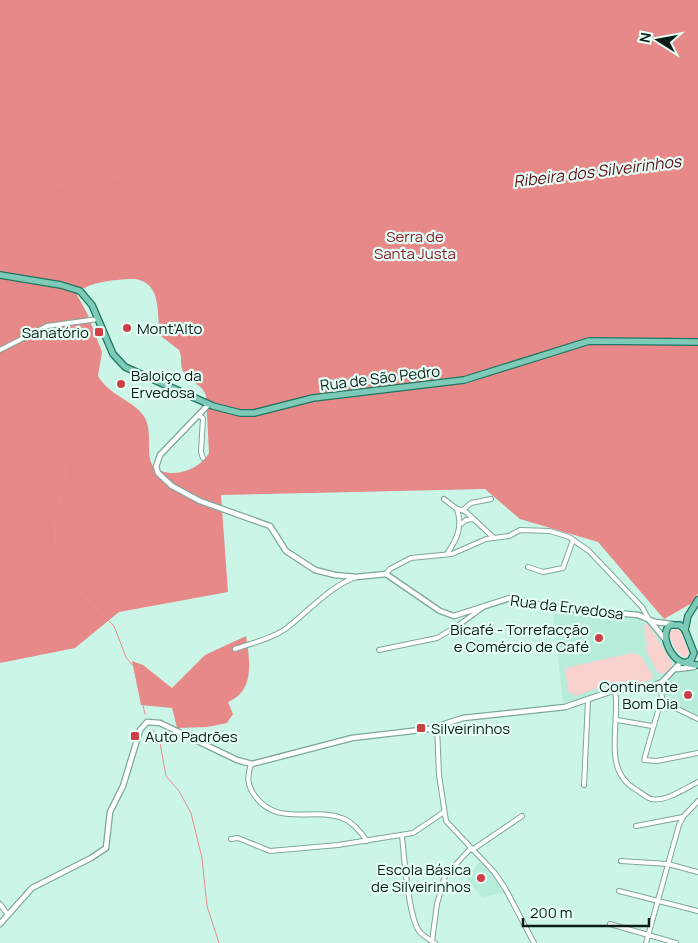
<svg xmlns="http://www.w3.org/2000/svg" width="698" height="943" font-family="Manrope,sans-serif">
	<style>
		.built { fill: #b8ecdb }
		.green { fill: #f9d2d0 }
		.forest { fill: #e68988; fill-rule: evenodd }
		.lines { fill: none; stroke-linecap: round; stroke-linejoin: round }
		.stream { stroke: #ea8d8b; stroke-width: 1 }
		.minor-casing { stroke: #7ea799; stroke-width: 6 }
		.tertiary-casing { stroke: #7ea799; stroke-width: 7 }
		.primary-casing { stroke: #1e7661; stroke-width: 8 }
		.minor { stroke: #fff; stroke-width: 4 }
		.tertiary { stroke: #fff; stroke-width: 4.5 }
		.primary { stroke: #7ecab8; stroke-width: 5.5 }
		.poi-dot { fill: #ce3e47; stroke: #e5fff6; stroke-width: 2 }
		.labels { text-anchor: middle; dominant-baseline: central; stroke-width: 4.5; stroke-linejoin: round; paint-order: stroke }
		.park-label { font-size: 15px; fill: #8d1f29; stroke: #e5fff6 }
		.poi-label { font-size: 15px; fill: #0b1b16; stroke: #e5fff6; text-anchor: start }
		.street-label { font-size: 15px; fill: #0b1b16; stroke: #e5fff6 }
		.water-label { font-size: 16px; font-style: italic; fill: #620f18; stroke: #e5fff6 }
	</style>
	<rect width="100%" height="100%" fill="#cbf6e7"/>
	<g class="built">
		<path d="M553,612L640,618L652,626L673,660L667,673L648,686L614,688L563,703Z"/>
		<path d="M682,670L698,671V717L664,700L667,684L673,675Z"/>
		<path d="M480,861L494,876L505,893L482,897L467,879Z"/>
	</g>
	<g class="green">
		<path d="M648,624L672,663L671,669L665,673H658L645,648L647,645L644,626Z"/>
		<path d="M676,628L681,632L689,652L686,658C678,656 668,639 670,631Z"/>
		<path d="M632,653L641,656L653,676L651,680L640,683H611L576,696L568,691L565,668Z"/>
	</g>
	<g class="forest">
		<path d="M0,0H698V593L692,603L664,619L598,542L520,519L485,489L221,495L228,592L119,612L75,648L0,663ZM136,279C164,285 155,315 161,336L179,350C183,357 179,366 184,373C190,383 203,384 206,396L209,453C199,471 168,481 152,465C145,450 154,430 143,415C131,399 110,396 98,376L102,352L87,313L77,295C85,281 121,279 136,279Z"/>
		<path d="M246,636C250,661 255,691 228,702L233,714L227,723L207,727L177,728L172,708L141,705L132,661L143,665L172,688L205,655Z"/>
	</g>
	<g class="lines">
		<g class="stream">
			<path d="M0,194L121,176H224L269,184L291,197H405L430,210L482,201L533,187L663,176L698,170"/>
			<path d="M45,435L64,457L66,473L55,521L56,549L80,592L114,626L126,657L134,667L145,714"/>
			<path d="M153,730L160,743L166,776L179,791L191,813L202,858L207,906L219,943"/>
		</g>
		<g class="minor-casing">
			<g id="minor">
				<path d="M0,350L47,326L98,319"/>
				<path d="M198,415L203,418L201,452L203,458"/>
				<path d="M444,499L457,509C463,527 457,539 447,554"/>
				<path d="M457,509L465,511L494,538"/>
				<path d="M463,510L471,503L491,499"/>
				<path d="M461,524L466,520L473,519"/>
				<path d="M528,567L543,572L563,568L573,540"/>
				<path d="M386,574L390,569L411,558L452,554L486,539L509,536L520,530L550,531L569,537L589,551L642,607L649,620"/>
				<path d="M235,649C252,643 274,638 288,627C311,609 329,587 356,577"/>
				<path d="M379,650L437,638L456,627L482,608"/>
				<path d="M659,684L662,697L644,760L657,761L698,753"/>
				<path d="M615,690C621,722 601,769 635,789C640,792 646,797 651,799C666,802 686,788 698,782"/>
				<path d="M661,701L698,719"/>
				<path d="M617,720L652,726"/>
				<path d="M437,726L439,775L446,821L494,872L505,888L534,943"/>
				<path d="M251,764C247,777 247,785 255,796C277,827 313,807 342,818C351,821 362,833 367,841"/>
				<path d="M584,785L588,700"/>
				<path d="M636,826L683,817"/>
				<path d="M402,835C404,857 408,915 419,931C423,936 430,940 435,943"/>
				<path d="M231,839L238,838L270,851L338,845L413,833L444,812"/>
				<path d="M472,850L522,816"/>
				<path d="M621,861L668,864L698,872"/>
				<path d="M619,891L698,911"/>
				<path d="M0,904L8,915"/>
				<path d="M610,924L676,943"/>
				<path d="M432,941L437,904L445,876L471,848"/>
				<path d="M646,943L679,825L683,817L698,801"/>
			</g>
		</g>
		<g class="tertiary-casing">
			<g id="tertiary">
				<path d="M209,404L160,455L156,467L158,473L172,486L200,501L270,526L286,551L315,570L335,575L356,577L386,574L440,611L454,616L510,598L550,607L638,615L655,622L672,624"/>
				<path d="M650,621L665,639"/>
				<path d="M677,669L694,667"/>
				<path d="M0,924L32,888L91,858L106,848L110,812L123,786L140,730L147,722L160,723L237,760L252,764L352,738L429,729L463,718L565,707L615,690L651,687L662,682L681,662"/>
			</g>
		</g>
		<g class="primary-casing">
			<g id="primary">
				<path d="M0,275L61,285L80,291L92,305L113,354L125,367L213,406L240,413H254L313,398L464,380L589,341L698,342"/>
				<path d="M685,630L688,616L698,600"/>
				<path d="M687,662L691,660L694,653L685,630L680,625H670C660,634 669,653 678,660C683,664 692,664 698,665"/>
			</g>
		</g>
		<use href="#minor" class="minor"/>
		<use href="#tertiary" class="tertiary"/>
		<use href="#primary" class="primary"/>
	</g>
	<g class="poi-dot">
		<circle cx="127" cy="328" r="5"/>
		<rect x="94" y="327" width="10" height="10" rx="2.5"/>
		<circle cx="121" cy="384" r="5"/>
		<circle cx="599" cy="638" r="5"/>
		<circle cx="688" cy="695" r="5"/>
		<rect x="416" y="723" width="10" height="10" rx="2.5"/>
		<rect x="130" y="731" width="10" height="10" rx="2.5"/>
		<circle cx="481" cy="878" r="5"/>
	</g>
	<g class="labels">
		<g class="park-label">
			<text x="415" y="236">Serra de<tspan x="415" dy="17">Santa Justa</tspan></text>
		</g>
		<g class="poi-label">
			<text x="137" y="328">Mont'Alto</text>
			<text x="89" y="332" text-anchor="end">Sanatório</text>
			<text x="131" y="375">Baloiço da<tspan x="131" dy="17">Ervedosa</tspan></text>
			<text x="589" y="629" text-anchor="end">Bicafé - Torrefacção<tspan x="589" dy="17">e Comércio de Café</tspan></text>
			<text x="678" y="686" text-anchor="end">Continente<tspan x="678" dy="17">Bom Dia</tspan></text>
			<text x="431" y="728">Silveirinhos</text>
			<text x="145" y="736">Auto Padrões</text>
			<text x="471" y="869" text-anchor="end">Escola Básica<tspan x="471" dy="17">de Silveirinhos</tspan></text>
		</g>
		<g class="street-label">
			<text transform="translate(380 378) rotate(-7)">Rua de São Pedro</text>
			<text transform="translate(567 607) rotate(7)">Rua da Ervedosa</text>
		</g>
		<g class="water-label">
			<text transform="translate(597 171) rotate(-7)">Ribeira dos Silveirinhos</text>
		</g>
	</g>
	<g transform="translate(658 40) rotate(281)" stroke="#e5fff6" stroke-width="4" paint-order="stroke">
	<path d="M0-4L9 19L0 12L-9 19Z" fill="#0b1b16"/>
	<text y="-8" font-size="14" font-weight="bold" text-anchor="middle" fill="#0b1b16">N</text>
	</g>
	<path d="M523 918v8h126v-8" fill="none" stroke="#0b1b16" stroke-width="2.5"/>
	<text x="530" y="918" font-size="15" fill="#0b1b16" stroke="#e5fff6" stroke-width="4" paint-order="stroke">200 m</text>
</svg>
